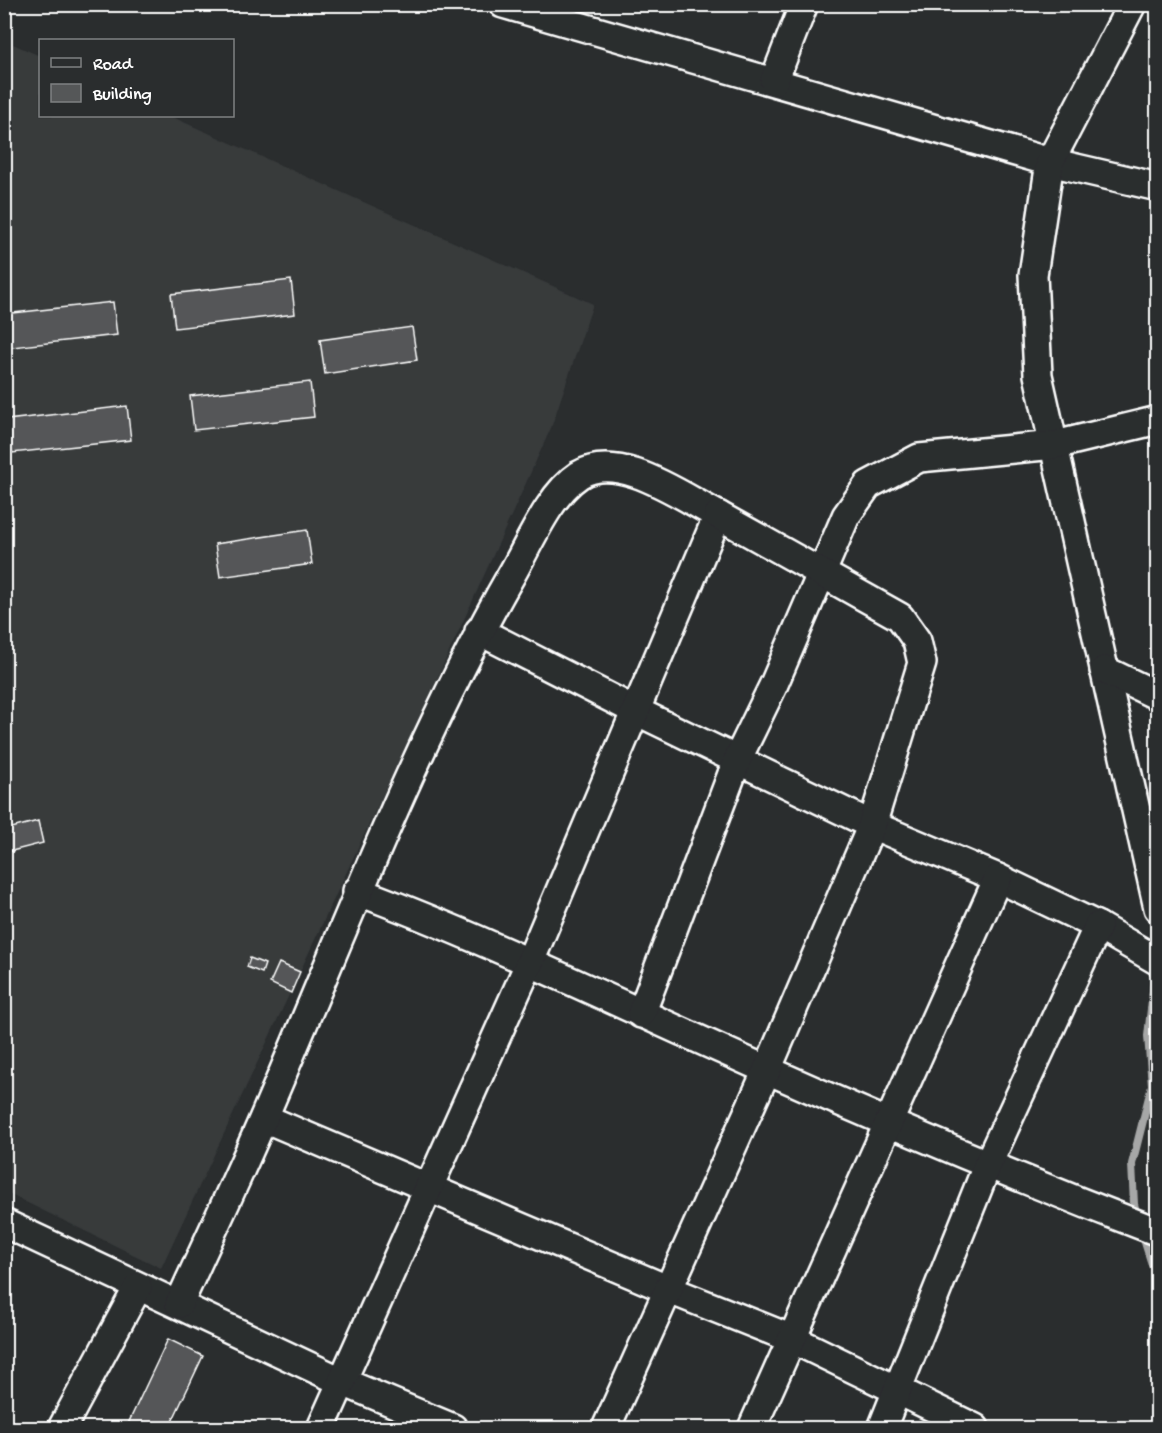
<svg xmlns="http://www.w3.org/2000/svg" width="1162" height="1433" font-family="'Gochi Hand',sans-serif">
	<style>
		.built { fill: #373a3b }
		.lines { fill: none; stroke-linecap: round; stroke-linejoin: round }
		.stream { stroke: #a6a7a7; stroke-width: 8 }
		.building { fill: #555758; stroke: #fff; stroke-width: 1.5 }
		.minor-casing { stroke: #fff; stroke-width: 32 }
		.minor { stroke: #2a2d2e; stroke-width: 27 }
	</style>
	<rect width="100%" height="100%" fill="#2a2d2e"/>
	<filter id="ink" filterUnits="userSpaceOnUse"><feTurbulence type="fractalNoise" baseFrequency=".0167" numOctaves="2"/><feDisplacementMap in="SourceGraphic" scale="12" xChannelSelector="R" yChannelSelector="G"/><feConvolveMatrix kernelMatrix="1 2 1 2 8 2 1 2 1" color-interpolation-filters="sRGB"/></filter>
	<g filter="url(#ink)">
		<path class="built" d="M13,44L40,56V116H170L593,304L551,428L432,690L161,1268L5,1192L4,59Z"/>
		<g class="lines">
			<g class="stream">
				<path d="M1138,1219L1134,1204L1132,1164L1152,1085L1148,1036L1156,964"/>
				<path d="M1142,1233L1158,1283"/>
			</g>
		</g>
		<g class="building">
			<path d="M291,280L295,314L175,328L171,294Z"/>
			<path d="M113,302L117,335L4,348V314Z"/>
			<path d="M412,327L417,360L325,374L320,340Z"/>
			<path d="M310,382L314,417L194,430L190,396Z"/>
			<path d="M127,406L131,440L12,453L7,420Z"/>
			<path d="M307,530L312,564L220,577L215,544Z"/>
			<path d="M38,821L43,843L4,853V830Z"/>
			<path d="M250,958L265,964L262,973L247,967Z"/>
			<path d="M279,963L300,972L291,993L270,983Z"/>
			<path d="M168,1339L203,1356L169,1428H126Z"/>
		</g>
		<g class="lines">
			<g class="minor-casing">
				<g id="minor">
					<path d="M503,4L1050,162L1158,187"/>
					<path d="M1132,4L1050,162L1033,275L1038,375L1158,908"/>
					<path d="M774,81L804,4"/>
					<path d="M479,631L634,710L872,825L998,878L1098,926L1158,961"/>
					<path d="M1104,670L1158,696"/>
					<path d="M357,891C483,938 604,997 727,1052C869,1116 1012,1176 1158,1232"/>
					<path d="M641,1014L738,758L774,684L846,516L868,485L919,458L1055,445L1158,420"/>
					<path d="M264,1118L667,1289L790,1338L975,1428"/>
					<path d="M4,1223L343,1382L453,1428"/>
					<path d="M179,1304C207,1242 237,1180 264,1117C343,934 413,746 513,572C530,542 550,494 579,475C619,450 682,497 718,515L529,964L321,1428"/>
					<path d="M62,1428L138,1287"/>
					<path d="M606,1428L767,1070L872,825L922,663L917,641L900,617L718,515"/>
					<path d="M752,1428L998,878"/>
					<path d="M882,1428L987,1166L1098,926"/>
				</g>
			</g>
			<use href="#minor" class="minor"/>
		</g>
	</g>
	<rect width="1162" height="1433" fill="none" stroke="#2a2d2e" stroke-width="24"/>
	<rect x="12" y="12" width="1138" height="1409" fill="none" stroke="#fff" stroke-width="2" filter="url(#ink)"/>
	<rect x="39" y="39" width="195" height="78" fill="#2a2d2e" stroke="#7f8182" stroke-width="1.5"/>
	<rect x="51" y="58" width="30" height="9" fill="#2a2d2e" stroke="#7f8182" stroke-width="1.5"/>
	<text x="93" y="69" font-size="18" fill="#ffffff">Road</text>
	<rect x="51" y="84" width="30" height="18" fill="#555758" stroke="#7f8182" stroke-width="1.5"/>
	<text x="93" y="99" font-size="18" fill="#ffffff">Building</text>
</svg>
